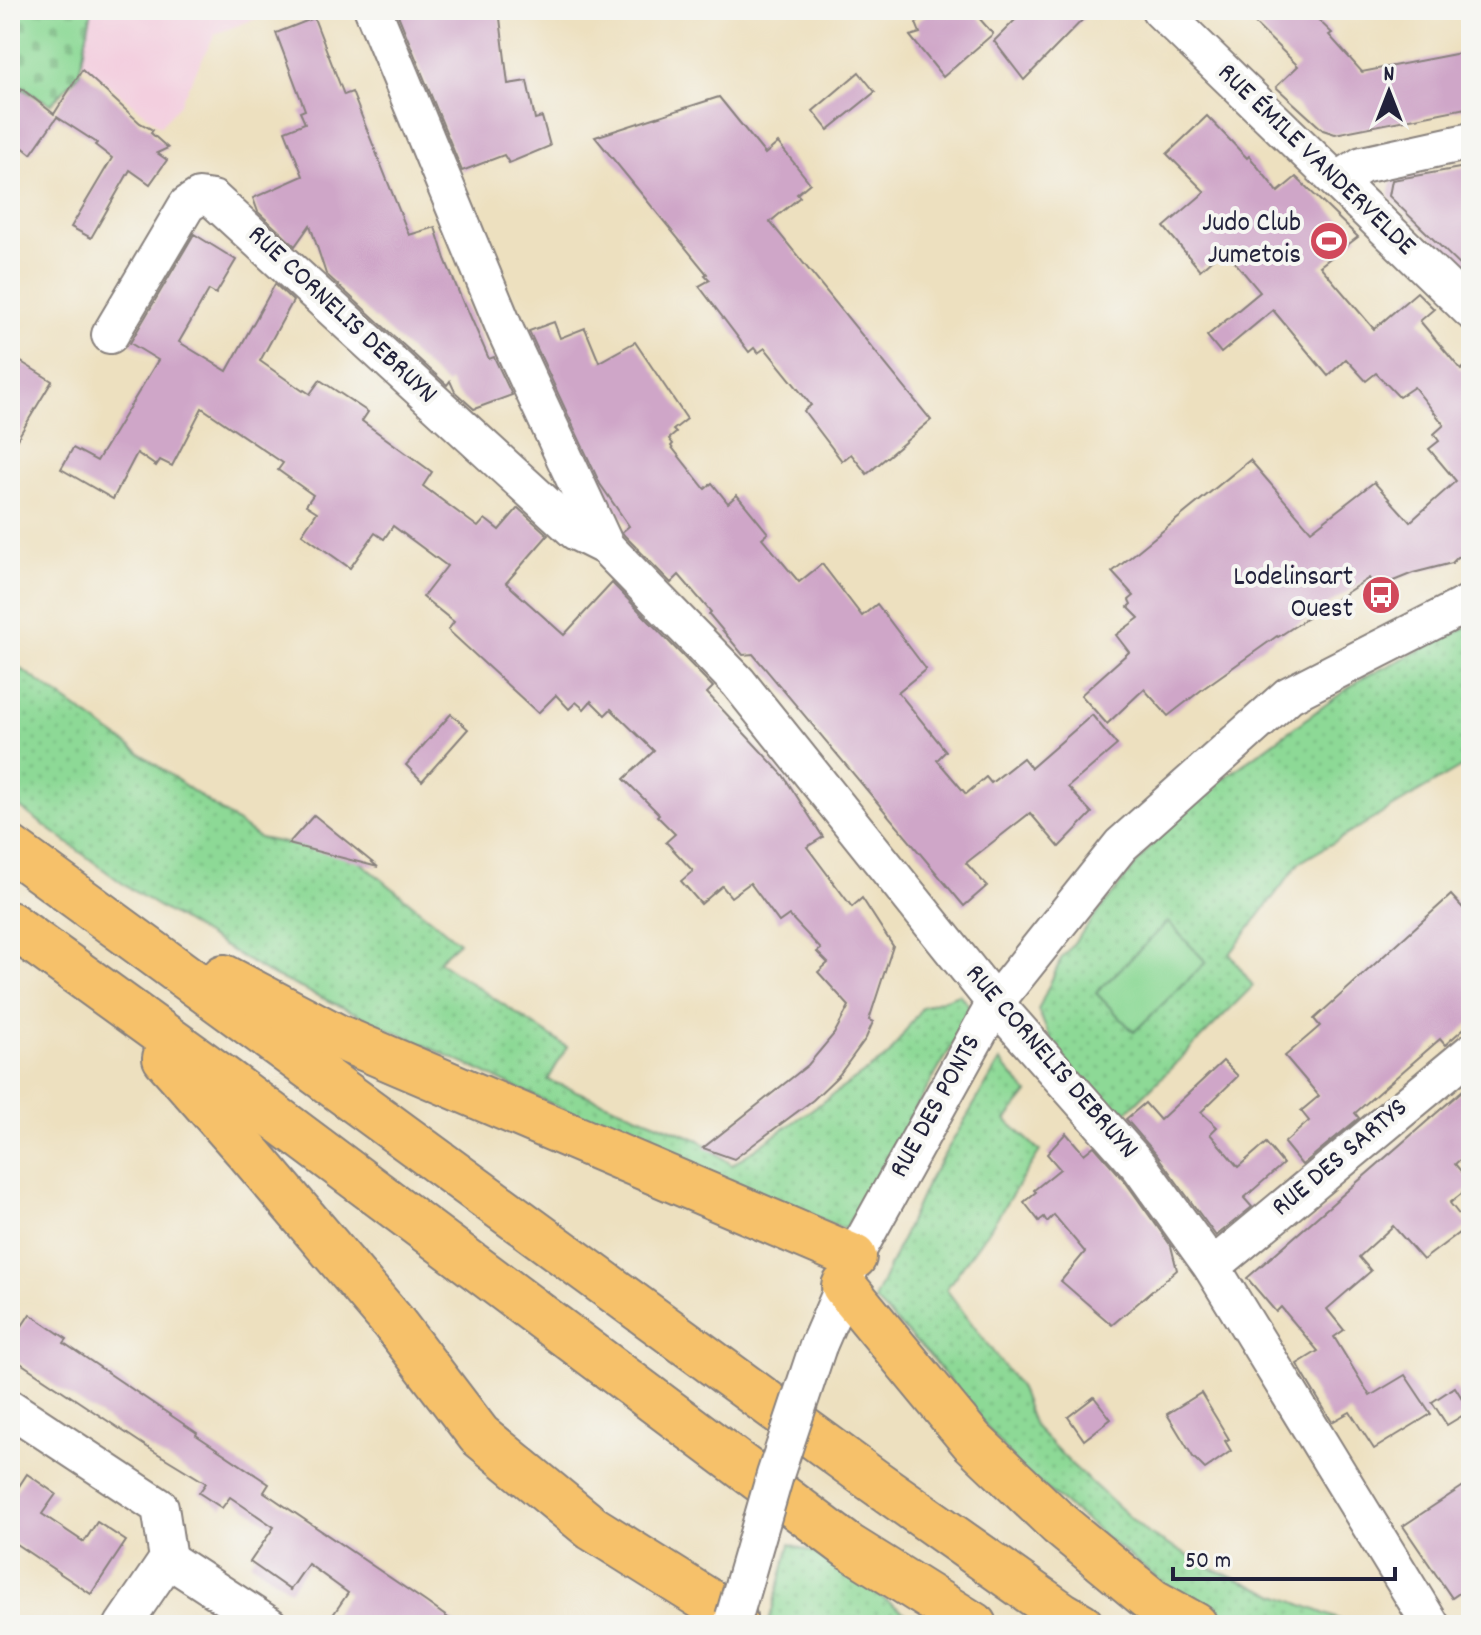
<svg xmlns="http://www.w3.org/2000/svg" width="1481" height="1635" font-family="Dekko,sans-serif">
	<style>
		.built { fill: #f3cfdf }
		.grass { fill: url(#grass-dots); stroke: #587e68; stroke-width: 2 }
		.cemetery { fill: url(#cemetery-stones); stroke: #587e68; stroke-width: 2 }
		.garden { fill: #8dd996; stroke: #587e68; stroke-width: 2 }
		.building { fill: #cfa6c8 }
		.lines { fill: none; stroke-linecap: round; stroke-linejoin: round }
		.minor-casing { stroke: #88817d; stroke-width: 40 }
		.trunk-casing { stroke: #88817d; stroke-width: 48 }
		.minor { stroke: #fff; stroke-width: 36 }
		.trunk { stroke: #f6c16b; stroke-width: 44 }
		.minor-bridge-casing { stroke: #88817d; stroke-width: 40; stroke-linecap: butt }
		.minor-bridge { stroke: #fff; stroke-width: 36 }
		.labels { text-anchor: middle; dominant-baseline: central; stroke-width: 8; stroke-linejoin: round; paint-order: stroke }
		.street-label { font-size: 28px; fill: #22223b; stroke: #f6f6f2 }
		.poi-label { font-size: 28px; fill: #22223b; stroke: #f6f6f2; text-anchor: end }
	</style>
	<defs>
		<pattern id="grass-dots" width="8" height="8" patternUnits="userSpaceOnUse" patternTransform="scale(2)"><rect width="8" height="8" fill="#8dd996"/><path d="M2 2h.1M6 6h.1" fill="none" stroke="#79ba82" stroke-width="1.8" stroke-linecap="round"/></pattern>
		<pattern id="cemetery-stones" width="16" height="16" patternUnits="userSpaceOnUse" patternTransform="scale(2)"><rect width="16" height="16" fill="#8dd996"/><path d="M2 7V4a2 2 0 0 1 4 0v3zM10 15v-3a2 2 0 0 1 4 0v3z" fill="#79ba82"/></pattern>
	</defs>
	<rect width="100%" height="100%" fill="#f6f6f2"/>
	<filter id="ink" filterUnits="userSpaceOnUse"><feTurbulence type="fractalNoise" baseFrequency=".0125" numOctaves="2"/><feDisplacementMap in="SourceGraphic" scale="16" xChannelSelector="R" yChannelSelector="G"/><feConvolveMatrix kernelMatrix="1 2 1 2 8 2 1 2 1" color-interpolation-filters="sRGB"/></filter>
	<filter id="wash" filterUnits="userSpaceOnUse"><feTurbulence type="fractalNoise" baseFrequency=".006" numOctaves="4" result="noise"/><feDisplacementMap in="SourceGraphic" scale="32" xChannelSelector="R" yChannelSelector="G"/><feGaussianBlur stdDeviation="1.8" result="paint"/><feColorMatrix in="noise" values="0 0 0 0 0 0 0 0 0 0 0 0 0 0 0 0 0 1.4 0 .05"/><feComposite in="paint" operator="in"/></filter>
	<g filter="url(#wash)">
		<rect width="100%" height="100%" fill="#ede0bf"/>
		<path class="built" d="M92,10H279L215,34L179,105L160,126L82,63Z"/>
		<g class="grass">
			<path d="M1471,625V761L1299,863L1230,954L1253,986L1116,1123L1054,1047L1038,1010L1061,959L1180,810L1361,679Z"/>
			<path d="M10,661L259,838L354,857L459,942L438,961L567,1047L548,1080L699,1140L732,1165L888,1056L922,1007L959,994L973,1010L845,1229L780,1204L578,1116L268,973L130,889L10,800Z"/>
			<path d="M1000,1061L1028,1093L1006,1120L1040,1151L993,1224L946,1289L1020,1388L1034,1426L1072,1465L1147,1533L1212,1569L1353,1625H1215L1018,1466L929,1355L874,1300L925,1187Z"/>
			<path d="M790,1544L817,1554L923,1625H768Z"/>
		</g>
		<path class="cemetery" d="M10,10H92L79,74L51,104L12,84L10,86Z"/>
		<path class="garden" d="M1168,922L1206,962L1134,1032L1096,993Z"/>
		<g id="blocks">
			<g class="building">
				<path d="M396,10H499L508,84L527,81L535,119L542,117L550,146L509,163L504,155L462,171Z"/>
				<path d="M933,10H972L993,34L943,77L910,36L920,33L916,23Z"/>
				<path d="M1025,10H1092L1024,80L994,41Z"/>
				<path d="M1241,10H1308L1332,33L1329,35L1362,72L1471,51V107L1335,134L1323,130L1276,87L1298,66Z"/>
				<path d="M314,18L344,95L352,92L409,235L435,227L445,259L464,305L465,304L489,359L494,357L512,395L474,409L455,392L450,381L447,385L326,274L310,225L295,246L258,212L253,198L303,176L285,131L305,123L300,112L305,110L276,33Z"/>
				<path d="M82,70L140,123L153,130L151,133L168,148L157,153L167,160L150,184L130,170L91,238L71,227L112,158L95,145L97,143L57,117L31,154L10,137V104L22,89L54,114Z"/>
				<path d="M859,72L875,92L828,130L813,111Z"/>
				<path d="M719,97L765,154L778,143L810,183L797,194L800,197L770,222L931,420L867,474L851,454L842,461L804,411L811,405L765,348L758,353L754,348L749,352L699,286L710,280L705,275L707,274L595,137Z"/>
				<path d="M1207,116L1247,158L1249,156L1278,192L1296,177L1358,237L1320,266L1374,329L1417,292L1434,309L1420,321L1461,370L1471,361V553L1458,557L1452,563L1413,573L1376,588L1369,578L1278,637L1277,636L1204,688L1168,716L1144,689L1107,724L1081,695L1129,652L1116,635L1139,618L1128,607L1131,604L1129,600L1134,596L1112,572L1250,460L1311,531L1374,482L1410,522L1456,481L1429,449L1439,441L1434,434L1444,425L1414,387L1399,397L1376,373L1366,381L1346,359L1328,376L1273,310L1221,353L1207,336L1260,292L1229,255L1223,259L1218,254L1200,270L1164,227L1205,192L1167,154Z"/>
				<path d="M1471,166V276L1389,196L1392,180Z"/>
				<path d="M194,234L236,260L216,294L209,290L179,342L227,371L275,284L293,301L260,361L303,391L304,390L310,394L320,380L368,412L362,421L432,472L423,486L478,527L485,519L499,530L518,508L548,535L506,583L564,635L612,583L713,687L707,693L783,775L823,837L807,847L852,907L862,898L893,946L869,1020L873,1022L866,1038L839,1075L813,1100L734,1159L703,1148L808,1065L834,1034L849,1006L818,972L828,963L817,952L821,949L789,915L779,922L750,883L731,897L722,886L701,904L681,881L693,871L666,842L675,834L657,816L659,814L624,779L654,751L611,709L605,715L591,701L584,709L576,702L569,709L556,695L538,713L448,630L454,622L423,597L447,566L393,526L384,539L375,533L350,568L302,534L317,512L306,505L313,495L278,470L283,463L202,408L172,466L160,460L156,466L137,453L113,499L61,469L73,448L97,461L158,360L130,343Z"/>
				<path d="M554,322L560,338L585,328L599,362L635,342L687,419L673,430L676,433L669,439L673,444L671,446L705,489L712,483L728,503L737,495L768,533L762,538L799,582L822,564L862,616L877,604L926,669L898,692L946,751L937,760L966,794L986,777L991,783L1023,758L1031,768L1092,715L1117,745L1068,787L1092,813L1059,847L1030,813L966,863L987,886L964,906L753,654L743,655L709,614L711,612L679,575L671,583L624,535L622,532L629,526L600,484L529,331Z"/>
				<path d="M10,355L52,381L10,451Z"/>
				<path d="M451,714L468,729L422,781L406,765Z"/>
				<path d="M314,815L378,867L288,844Z"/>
				<path d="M1451,895L1471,917V1022L1445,1045L1440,1039L1355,1113L1359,1118L1302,1165L1284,1143L1309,1121L1301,1111L1319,1096L1285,1056L1320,1026L1314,1019Z"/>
				<path d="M1223,1061L1238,1076L1201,1112L1217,1127L1210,1134L1238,1167L1266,1143L1283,1164L1244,1198L1252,1207L1216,1236L1157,1155L1126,1119L1145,1103L1160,1120Z"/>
				<path d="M1471,1083V1150L1455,1164L1471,1183V1186L1450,1203L1468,1226L1423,1260L1393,1226L1359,1257L1371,1271L1327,1309L1344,1330L1334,1337L1370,1396L1405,1375L1431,1414L1374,1449L1350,1412L1332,1422L1297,1364L1318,1351L1281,1307L1276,1312L1247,1278Z"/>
				<path d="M1066,1133L1084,1154L1094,1146L1124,1180L1171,1246L1177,1270L1112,1325L1061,1281L1085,1252L1054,1215L1047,1222L1044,1217L1039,1221L1024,1202L1036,1192L1034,1190L1060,1169L1047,1154Z"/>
				<path d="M30,1314L67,1339L64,1343L197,1433L196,1435L269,1484L264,1492L426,1602L458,1625H326L348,1593L308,1564L290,1590L250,1562L274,1527L230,1497L222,1508L199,1493L206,1483L147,1447L10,1356V1344Z"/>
				<path d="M1455,1387L1470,1411L1447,1425L1432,1402Z"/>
				<path d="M1201,1393L1229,1439L1225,1441L1231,1451L1205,1469L1193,1457L1167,1414Z"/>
				<path d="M1094,1397L1111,1419L1084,1440L1068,1417Z"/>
				<path d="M27,1474L56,1494L42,1514L84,1542L97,1522L126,1541L91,1594L10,1540V1500Z"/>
				<path d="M1471,1481V1585L1452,1598L1403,1526Z"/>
			</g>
		</g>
	</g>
	<g filter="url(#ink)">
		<use href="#blocks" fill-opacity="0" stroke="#88817d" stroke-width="2"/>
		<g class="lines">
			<g class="minor-casing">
				<g id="minor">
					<path d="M373,10L506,332L606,547L738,682L995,1003L1140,1167L1212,1267L1431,1625"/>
					<path d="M1160,10L1471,311"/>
					<path d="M1337,181L1362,165L1471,141"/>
					<path d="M110,335L187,205L199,197L213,199L576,532L606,547"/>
					<path d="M1212,1267L1471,1052"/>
					<path d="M818,1346L844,1286L854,1257L995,1003L1121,845L1289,695L1471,602"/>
					<path d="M10,1408L160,1507L168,1559L123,1625"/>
					<path d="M168,1559L269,1625"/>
				</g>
			</g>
			<g class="trunk-casing">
				<g id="trunk">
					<path d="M10,848L874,1481L1062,1614L1081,1625"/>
					<path d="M10,924L227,1081L848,1546L974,1625"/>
					<path d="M224,977L336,1036L854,1257"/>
					<path d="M165,1058L250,1154L393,1322L479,1435L592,1528L734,1617"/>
					<path d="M844,1286L972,1441L1059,1524L1152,1601L1195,1625"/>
				</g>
			</g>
			<use href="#minor" class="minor"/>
			<use href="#trunk" class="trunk"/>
			<g class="minor-bridge-casing">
				<path id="minor-bridge" d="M734,1617L775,1475L818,1346"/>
			</g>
			<use href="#minor-bridge" class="minor-bridge"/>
		</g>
	</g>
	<defs>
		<g id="stadium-disc" transform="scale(2)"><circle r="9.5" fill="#d1495b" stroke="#f6f6f2"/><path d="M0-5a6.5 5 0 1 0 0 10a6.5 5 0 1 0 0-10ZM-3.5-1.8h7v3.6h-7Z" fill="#fff"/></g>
		<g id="bus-disc" transform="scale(2)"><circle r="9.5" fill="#d1495b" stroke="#f6f6f2"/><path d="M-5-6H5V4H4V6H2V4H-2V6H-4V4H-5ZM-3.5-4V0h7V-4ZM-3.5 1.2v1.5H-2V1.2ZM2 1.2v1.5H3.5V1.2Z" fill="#fff"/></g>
	</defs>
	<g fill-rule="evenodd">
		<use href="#stadium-disc" x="1329" y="241"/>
		<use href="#bus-disc" x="1381" y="595"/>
	</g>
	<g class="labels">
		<g class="street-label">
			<text transform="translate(1315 161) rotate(44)">RUE ÉMILE VANDERVELDE</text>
			<text transform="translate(341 316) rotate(43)">RUE CORNELIS DEBRUYN</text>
			<text transform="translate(1050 1063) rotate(49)">RUE CORNELIS DEBRUYN</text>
			<text transform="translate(937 1107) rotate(-61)">RUE DES PONTS</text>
			<text transform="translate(1341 1159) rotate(-40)">RUE DES SARTYS</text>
		</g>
		<g class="poi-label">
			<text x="1301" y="225">Judo Club<tspan x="1301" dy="32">Jumetois</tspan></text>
			<text x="1353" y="579">Lodelinsart<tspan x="1353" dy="32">Ouest</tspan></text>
		</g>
	</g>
	<rect width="1481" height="1635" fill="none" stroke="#f6f6f2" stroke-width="40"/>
	<g transform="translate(1389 92)" stroke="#f6f6f2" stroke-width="6" paint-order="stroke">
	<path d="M0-6L14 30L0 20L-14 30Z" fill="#22223b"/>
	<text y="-12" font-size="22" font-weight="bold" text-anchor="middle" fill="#22223b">N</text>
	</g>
	<path d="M1173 1567v12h222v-12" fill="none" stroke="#22223b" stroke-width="4"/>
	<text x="1185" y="1567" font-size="24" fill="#22223b" stroke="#f6f6f2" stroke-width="6" paint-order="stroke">50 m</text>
</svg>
